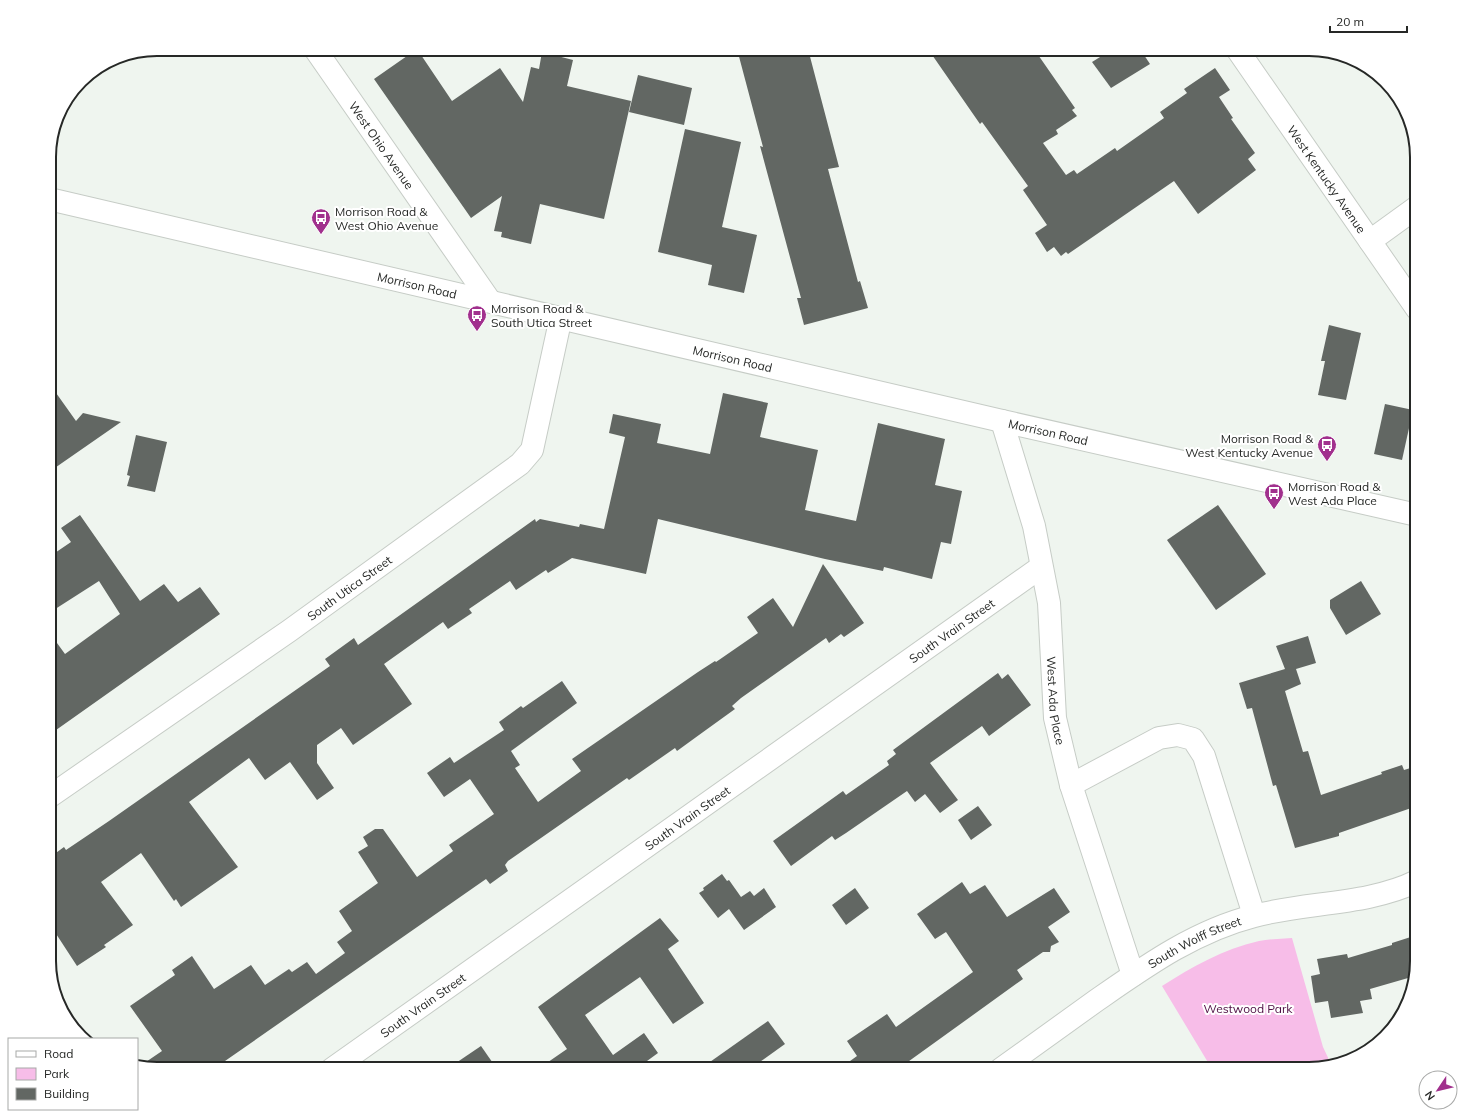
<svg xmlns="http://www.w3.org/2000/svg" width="1466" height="1118" font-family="Mulish,sans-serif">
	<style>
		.green { fill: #f7bde8 }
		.building { fill: #626763 }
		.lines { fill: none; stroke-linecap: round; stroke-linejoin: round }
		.street-casing { stroke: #c6ccc6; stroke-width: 24 }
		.secondary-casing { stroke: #c6ccc6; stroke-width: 24 }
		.street { stroke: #fff; stroke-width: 22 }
		.secondary { stroke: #fff; stroke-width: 22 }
		.labels { text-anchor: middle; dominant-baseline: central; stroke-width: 4; stroke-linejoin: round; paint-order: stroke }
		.street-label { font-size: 12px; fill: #262826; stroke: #fff }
		.poi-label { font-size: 12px; fill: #262826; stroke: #fff; text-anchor: start }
		.park-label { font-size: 12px; fill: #4e0e43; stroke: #fff }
		.rim { fill: none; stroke: #262826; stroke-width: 2 }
	</style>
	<rect width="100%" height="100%" fill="#eff5ef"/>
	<path class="green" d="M1292,938L1323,1047L1331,1064L1309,1069H1212L1162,986C1192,967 1223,949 1259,941C1269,939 1281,939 1292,938Z"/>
	<g class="building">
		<path d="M417,49L452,101L500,68L523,102L531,67L539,69L542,52L573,60L567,86L631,101L604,219L540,204L531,244L501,237L502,232L494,231L502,196L471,218L374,79Z"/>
		<path d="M737,49H808L839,167L828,169L858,282L860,281L868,308L804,325L797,298H801L760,146L763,147Z"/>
		<path d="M928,49H1034L1075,108L1072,110L1077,116L1056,130L1058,134L1043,143L1066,175L1074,170L1077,174L1115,148L1117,151L1164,118L1160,112L1187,93L1184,89L1215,68L1230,90L1219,97L1233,118L1231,119L1255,153L1248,159L1256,170L1198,214L1174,181L1068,254L1066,252L1061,256L1054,247L1047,252L1035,233L1047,225L1023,190L1028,186L982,122L980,124Z"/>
		<path d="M1113,49H1140L1150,64L1111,88L1092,62Z"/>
		<path d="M638,75L692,88L684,125L629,112Z"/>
		<path d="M685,129L741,142L722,227L757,235L744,293L708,285L712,265L658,252Z"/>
		<path d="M1329,325L1361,333L1346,400L1318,395L1325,361H1321Z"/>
		<path d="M49,383L76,421L83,413L121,422L49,472Z"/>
		<path d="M723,393L768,403L760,437L818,450L805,510L856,521L878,423L945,439L935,485L962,491L951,544L941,542L932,579L884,567L883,571L825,559L658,519L646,574L572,558L548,573L546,570L516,590L510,581L469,609L472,613L448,629L443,622L384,664L412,704L353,745L341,728L317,745V763L334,788L317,800L290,762L265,780L249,758L189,802L238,867L181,907L176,899L174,901L141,853L101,882L133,925L104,945L106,947L77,966L49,923V858L64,847L66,850L109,821L330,666L325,659L354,638L358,645L535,519L536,522L540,519L579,527L580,524L604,529L625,437L609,433L613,414L661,424L657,443L710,454Z"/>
		<path d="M1385,404L1413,410L1402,460L1374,454Z"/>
		<path d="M136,435L167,442L155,492L127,486L130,476L127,475Z"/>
		<path d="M1218,505L1266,574L1216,610L1167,540Z"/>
		<path d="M80,515L140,601L164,584L178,602L200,587L220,614L49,735V694L56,688L49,678V632L65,654L120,614L99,581L49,613V557L71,542L61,528Z"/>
		<path d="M823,564L864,623L844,637L841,634L829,643L826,638L741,698L732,706L735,709L699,735L677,751L675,748L629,780L627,778L508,861L505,865L508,871L490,884L486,879L225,1061L230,1069H156L140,1066L162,1051L130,1006L175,975L172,970L192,956L214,989L251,965L265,985L289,969L292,972L307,962L316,974L345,953L337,942L352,931L339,911L378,883L358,852L368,846L363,837L375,829H383L417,877L453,851L449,845L494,814L470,779L444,797L427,773L450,757L454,763L504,730L499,722L521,706L523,708L562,681L577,703L511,751L520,765L515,768L538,802L581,771L572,759L698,672L715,661L716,662L758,633L747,617L773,598L793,627Z"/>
		<path d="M1361,581L1381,614L1346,635L1330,608V600Z"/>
		<path d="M1308,636L1316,663L1296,669L1301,684L1285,691L1303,752L1308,751L1321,795L1382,774L1381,772L1402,765L1404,770L1417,766V806L1339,833V836L1295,848L1276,785L1273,786L1252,708L1247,709L1239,683L1285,669L1276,646Z"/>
		<path d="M998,673L1002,679L1008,674L1031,705L989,736L982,726L930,763L958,800L940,813L925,794L915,802L907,791L846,833L835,840L832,836L791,866L773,841L843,791L846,795L889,765L887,761L896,754L893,750Z"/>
		<path d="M978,806L992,825L971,840L958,820Z"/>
		<path d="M722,874L727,881L729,880L741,897L750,891L754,896L764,888L776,907L744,930L729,909L718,918L699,893L704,890L703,888Z"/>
		<path d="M962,882L970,894L985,885L1007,917L1054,888L1070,912L1048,927L1059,942L1051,946L1050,952H1043L1017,970L1023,979L898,1069H839L857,1056L847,1041L887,1014L896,1027L973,972L946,932L935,939L917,914Z"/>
		<path d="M855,888L869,908L846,925L832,905Z"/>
		<path d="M660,918L679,941L668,949L704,1003L673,1024L640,977L585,1015L613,1055L644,1033L658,1053L636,1069H538L567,1049L538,1007Z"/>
		<path d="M1417,935V962L1415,976L1370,989L1372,999L1360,1001L1363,1013L1331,1018L1328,1001L1315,1003L1311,976L1320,974L1317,959L1347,954L1348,958L1392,945V943Z"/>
		<path d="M768,1021L785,1044L750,1069H700Z"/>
		<path d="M481,1046L497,1069H447Z"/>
	</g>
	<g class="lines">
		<g class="street-casing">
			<g id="street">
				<path id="s1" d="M315,49L490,301"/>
				<path d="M1370,241L1417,207"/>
				<path id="s2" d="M1002,421L1034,526L1049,603L1055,718L1071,785L1133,975"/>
				<path d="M1071,785L1159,738L1178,735L1193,739L1204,756L1254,915"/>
				<path id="s3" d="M49,797L289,631L520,464L532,450L561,317"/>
				<path id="s4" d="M332,1069L1041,567"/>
				<path id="s5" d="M1001,1069C1033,1046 1065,1023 1097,1000C1146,966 1195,931 1254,916C1305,902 1369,905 1417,881"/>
			</g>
		</g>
		<g class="secondary-casing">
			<g id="secondary">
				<path id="s6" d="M1237,49L1417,309"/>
				<path id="s7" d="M49,199L1002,421L1417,515"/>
			</g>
		</g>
		<use href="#street" class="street"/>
		<use href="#secondary" class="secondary"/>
	</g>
	<defs>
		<g id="bus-pin" transform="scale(1)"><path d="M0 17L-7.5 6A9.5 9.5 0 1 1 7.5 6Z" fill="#a1308d" stroke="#fff"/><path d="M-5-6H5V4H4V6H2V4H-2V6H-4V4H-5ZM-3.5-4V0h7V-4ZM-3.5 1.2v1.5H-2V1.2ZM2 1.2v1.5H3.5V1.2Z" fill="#fff"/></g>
	</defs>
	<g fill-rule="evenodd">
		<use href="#bus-pin" x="321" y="218"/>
		<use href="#bus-pin" x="477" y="315"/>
		<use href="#bus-pin" x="1327" y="445"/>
		<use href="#bus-pin" x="1274" y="493"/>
	</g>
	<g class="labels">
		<g class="street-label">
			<text stroke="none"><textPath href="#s1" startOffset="117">West Ohio Avenue</textPath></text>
			<text stroke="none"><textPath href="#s6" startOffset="158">West Kentucky Avenue</textPath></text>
			<text stroke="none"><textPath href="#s7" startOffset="378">Morrison Road</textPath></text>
			<text stroke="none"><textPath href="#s7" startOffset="702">Morrison Road</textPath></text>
			<text stroke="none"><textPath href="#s7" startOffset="1026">Morrison Road</textPath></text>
			<text stroke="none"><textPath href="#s3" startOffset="366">South Utica Street</textPath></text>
			<text stroke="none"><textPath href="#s4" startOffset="759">South Vrain Street</textPath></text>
			<text stroke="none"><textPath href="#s2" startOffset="286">West Ada Place</textPath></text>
			<text stroke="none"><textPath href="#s4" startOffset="435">South Vrain Street</textPath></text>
			<text stroke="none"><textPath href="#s5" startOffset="232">South Wolff Street</textPath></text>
			<text stroke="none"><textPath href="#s4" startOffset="111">South Vrain Street</textPath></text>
		</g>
		<g class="poi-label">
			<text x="335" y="211">Morrison Road &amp;<tspan x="335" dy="14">West Ohio Avenue</tspan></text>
			<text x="491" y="308">Morrison Road &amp;<tspan x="491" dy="14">South Utica Street</tspan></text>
			<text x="1313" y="438" text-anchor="end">Morrison Road &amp;<tspan x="1313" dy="14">West Kentucky Avenue</tspan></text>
			<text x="1288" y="486">Morrison Road &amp;<tspan x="1288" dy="14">West Ada Place</tspan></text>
		</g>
		<g class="park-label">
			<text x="1248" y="1008">Westwood Park</text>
		</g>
	</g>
	<path d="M0 0H1466V1118H0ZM157 56H1309A101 101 0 0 1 1410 157V961A101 101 0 0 1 1309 1062H157A101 101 0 0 1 56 961V157A101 101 0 0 1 157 56Z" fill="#fff" fill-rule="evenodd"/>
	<path class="rim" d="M157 56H1309A101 101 0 0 1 1410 157V961A101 101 0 0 1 1309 1062H157A101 101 0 0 1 56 961V157A101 101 0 0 1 157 56Z"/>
	<rect x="8" y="1038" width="130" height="72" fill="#ffffff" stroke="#a8a9a8"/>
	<rect x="16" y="1051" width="20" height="6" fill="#ffffff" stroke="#a8a9a8"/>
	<text x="44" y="1058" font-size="12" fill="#262826">Road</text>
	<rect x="16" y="1068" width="20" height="12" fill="#f7bde8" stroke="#a8a9a8"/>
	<text x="44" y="1078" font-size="12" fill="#262826">Park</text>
	<rect x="16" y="1088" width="20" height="12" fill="#626763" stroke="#a8a9a8"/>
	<text x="44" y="1098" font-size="12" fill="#262826">Building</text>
	<g transform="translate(1438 1090) rotate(235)"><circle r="19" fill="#ffffff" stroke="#a8a9a8"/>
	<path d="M0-3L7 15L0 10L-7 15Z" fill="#a1308d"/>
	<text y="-6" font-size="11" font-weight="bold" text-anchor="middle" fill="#262826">N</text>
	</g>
	<path d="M1330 26v6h77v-6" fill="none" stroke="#262826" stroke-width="2"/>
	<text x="1336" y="26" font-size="12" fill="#262826" stroke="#ffffff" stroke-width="3" paint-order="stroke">20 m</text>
</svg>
